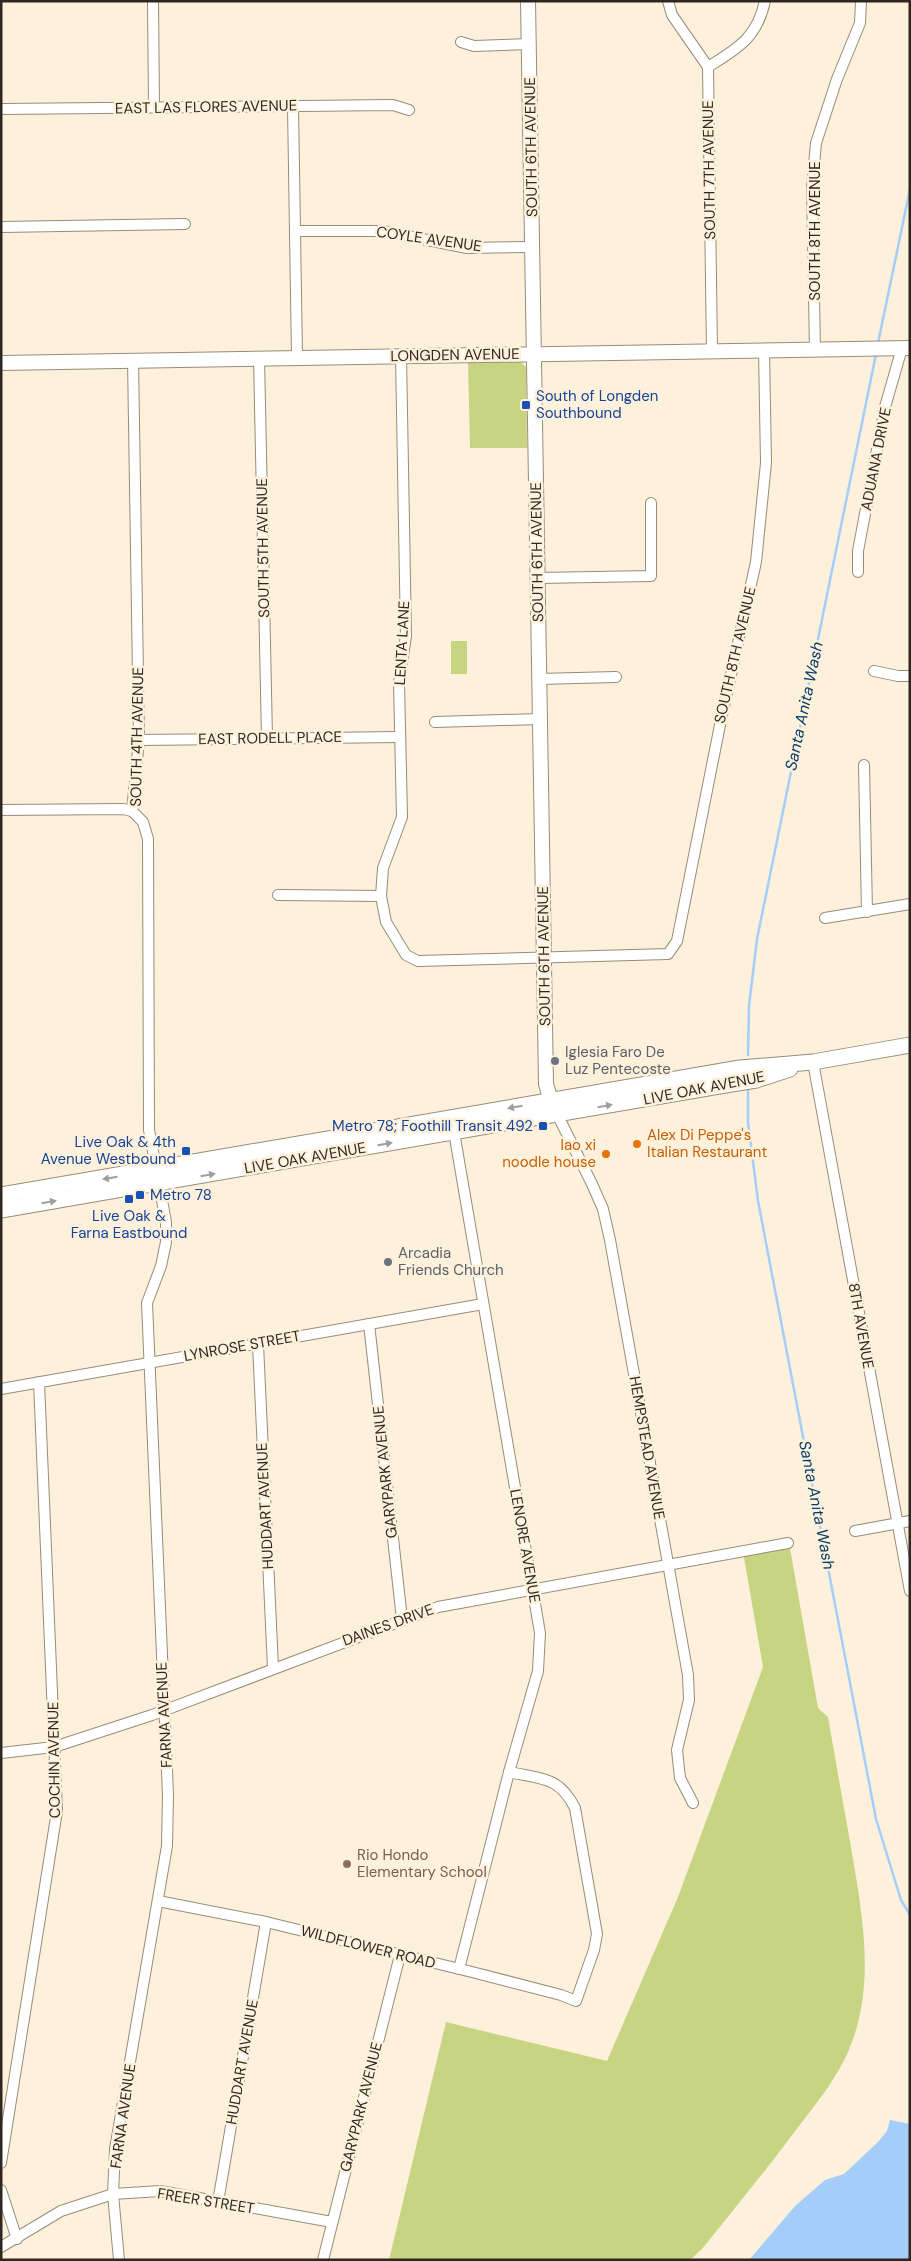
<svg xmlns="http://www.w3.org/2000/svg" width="911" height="2261" font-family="'DM Sans',sans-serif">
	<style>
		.green { fill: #c7d482 }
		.water { fill: #a4cdfa }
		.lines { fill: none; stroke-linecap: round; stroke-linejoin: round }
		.stream { stroke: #a4cdfa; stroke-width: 2.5 }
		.street-casing { stroke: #978c78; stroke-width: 12 }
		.secondary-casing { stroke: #978c78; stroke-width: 16 }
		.primary-casing { stroke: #978c78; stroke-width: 17 }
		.street { stroke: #fff; stroke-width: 10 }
		.secondary { stroke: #fff; stroke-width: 14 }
		.primary { stroke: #fff; stroke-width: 15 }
		.oneway { fill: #a09f9b }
		.transit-dot { fill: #1a4fb4; stroke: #fef1db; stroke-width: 2 }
		.worship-dot { fill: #6b7280; stroke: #fef1db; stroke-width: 2 }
		.food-dot { fill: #e8710a; stroke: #fef1db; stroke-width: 2 }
		.education-dot { fill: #8d6e63; stroke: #fef1db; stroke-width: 2 }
		.labels { text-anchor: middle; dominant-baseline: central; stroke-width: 5; stroke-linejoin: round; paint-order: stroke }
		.street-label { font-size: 15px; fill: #2d2920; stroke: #fef1db }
		.transit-label { font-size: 15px; fill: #164399; stroke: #fef1db; text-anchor: start }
		.worship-label { font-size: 15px; fill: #5b616d; stroke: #fef1db; text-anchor: start }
		.food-label { font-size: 15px; fill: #c56008; stroke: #fef1db; text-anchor: start }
		.education-label { font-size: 15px; fill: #785e54; stroke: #fef1db; text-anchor: start }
		.water-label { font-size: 16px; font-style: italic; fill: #073b69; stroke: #fef1db }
	</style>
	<rect width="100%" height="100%" fill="#fef1db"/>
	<g class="green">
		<path d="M520,361L526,367L527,448H470L468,362Z"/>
		<rect x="451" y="641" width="16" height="33"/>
		<path d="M788,1537L818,1708L828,1717C835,1757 842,1797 849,1836C861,1907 878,1984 848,2052C837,2077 819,2100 802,2122C770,2165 736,2207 702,2249L690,2260H389L446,2022L607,2061L678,1897L763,1667L742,1546Z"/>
	</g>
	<path class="water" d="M890,2120L910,2124V2260H749L795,2206L825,2180L844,2174L878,2142L887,2131Z"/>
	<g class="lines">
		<g class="stream">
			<path d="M878,343L910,189"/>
			<path d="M748,1055L749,1006L757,939L876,354"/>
			<path d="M748,1090V1122L758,1201L876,1819L901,1900L910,1915"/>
		</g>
		<g class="street-casing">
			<g id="street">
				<path d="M153,1L154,107"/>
				<path d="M668,1L672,15L708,67L712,351"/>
				<path d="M461,42L474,46L529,44"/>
				<path d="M708,67C738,48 757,38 765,1"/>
				<path d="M293,106L297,357"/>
				<path d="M1,109L393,105L409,110"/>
				<path d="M1,227L185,224"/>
				<path d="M295,231H383L467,248L532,247"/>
				<path d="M815,350L812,187L816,143L837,79L860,23L861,1"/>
				<path d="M259,358L267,738"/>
				<path d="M858,572V551L885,407L902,348"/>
				<path d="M538,578L651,576V503"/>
				<path d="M874,671L898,676H910"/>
				<path d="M539,679L616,677"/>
				<path d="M435,722L540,719"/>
				<path d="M139,740L400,737"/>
				<path d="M864,765L867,912"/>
				<path d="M1,810L123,809L132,811"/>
				<path d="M278,895L381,896L386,922L406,955L418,961L668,954L677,941L722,715L756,562L766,463L764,350"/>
				<path d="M381,896L383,868L402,817L399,682L406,636L401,356"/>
				<path d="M825,918L910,904"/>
				<path d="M813,1062L910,1591"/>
				<path d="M555,1110L592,1184L603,1209L610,1240L688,1675L689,1700L677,1750L680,1778L693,1803"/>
				<path d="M453,1126L540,1633L538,1671L509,1772L459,1969"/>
				<path d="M369,1324L402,1619"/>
				<path d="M258,1344L273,1668"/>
				<path d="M1,1389L483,1304"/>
				<path d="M855,1531L910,1521"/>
				<path d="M1,1753L54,1747L152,1715L438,1607L788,1543"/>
				<path d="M158,1901L266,1922L472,1972L561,1995L576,2001L594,1950L597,1934L575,1808C559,1776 541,1779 509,1772"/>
				<path d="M1,2163L57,1811L39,1382"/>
				<path d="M1,2190L17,2239"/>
				<path d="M218,2202L266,1922"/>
				<path d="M1,2247L61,2211L113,2194L160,2191L332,2222"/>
				<path d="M119,2260L113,2194L115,2149L167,1846L168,1795L147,1303L161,1266L166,1242V1222L149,1130L148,839L143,822L132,811L139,740L133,359"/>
				<path d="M323,2260L400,1955"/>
			</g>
		</g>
		<g class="secondary-casing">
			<g id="secondary">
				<path d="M528,1L546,1084L551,1101"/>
				<path d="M1,363L910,348"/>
			</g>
		</g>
		<g class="primary-casing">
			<g id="primary">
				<path d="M1,1195L740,1068L813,1062L910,1045"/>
				<path d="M1,1210L725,1085L756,1080L790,1069"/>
			</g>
		</g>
		<use href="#street" class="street"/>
		<use href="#secondary" class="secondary"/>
		<use href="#primary" class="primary"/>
	</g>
	<defs><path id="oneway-solid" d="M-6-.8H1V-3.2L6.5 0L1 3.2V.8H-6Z" transform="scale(1.25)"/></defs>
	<g class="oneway">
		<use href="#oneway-solid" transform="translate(605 1106) rotate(-10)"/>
		<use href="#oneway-solid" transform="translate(515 1107) rotate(170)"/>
		<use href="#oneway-solid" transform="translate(385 1144) rotate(-10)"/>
		<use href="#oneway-solid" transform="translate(208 1175) rotate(-10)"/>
		<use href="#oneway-solid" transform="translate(110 1178) rotate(171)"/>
		<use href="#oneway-solid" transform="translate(49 1202) rotate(-9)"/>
	</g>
	<g class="transit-dot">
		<rect x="521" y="400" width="10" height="10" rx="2.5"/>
		<rect x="538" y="1121" width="10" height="10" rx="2.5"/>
		<rect x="181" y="1146" width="10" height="10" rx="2.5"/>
		<rect x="135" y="1190" width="10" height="10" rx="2.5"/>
		<rect x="124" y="1194" width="10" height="10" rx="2.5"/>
	</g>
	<g class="worship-dot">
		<circle cx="555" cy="1061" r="5"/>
		<circle cx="388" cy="1262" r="5"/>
	</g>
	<g class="food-dot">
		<circle cx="637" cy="1144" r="5"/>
		<circle cx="606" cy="1154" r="5"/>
	</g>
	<circle class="education-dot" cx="347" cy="1864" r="5"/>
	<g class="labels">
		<g class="street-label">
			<text transform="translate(206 107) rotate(-1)">EAST LAS FLORES AVENUE</text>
			<text transform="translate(531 147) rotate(-91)">SOUTH 6TH AVENUE</text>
			<text transform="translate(709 170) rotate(-91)">SOUTH 7TH AVENUE</text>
			<text transform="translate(815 231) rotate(-90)">SOUTH 8TH AVENUE</text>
			<text transform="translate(429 239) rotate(8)">COYLE AVENUE</text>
			<text transform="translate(455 355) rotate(-1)">LONGDEN AVENUE</text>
			<text transform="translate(876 459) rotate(-79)">ADUANA DRIVE</text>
			<text transform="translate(263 548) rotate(-91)">SOUTH 5TH AVENUE</text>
			<text transform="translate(537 552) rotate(-91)">SOUTH 6TH AVENUE</text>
			<text transform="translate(402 643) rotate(-87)">LENTA LANE</text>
			<text transform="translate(735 655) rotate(-77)">SOUTH 8TH AVENUE</text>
			<text transform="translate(137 737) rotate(-89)">SOUTH 4TH AVENUE</text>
			<text transform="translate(270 738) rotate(-1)">EAST RODELL PLACE</text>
			<text transform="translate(544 956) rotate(-91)">SOUTH 6TH AVENUE</text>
			<text transform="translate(704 1088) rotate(-11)">LIVE OAK AVENUE</text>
			<text transform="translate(305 1158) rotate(-10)">LIVE OAK AVENUE</text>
			<text transform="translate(861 1326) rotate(80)">8TH AVENUE</text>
			<text transform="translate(242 1346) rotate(-10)">LYNROSE STREET</text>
			<text transform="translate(647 1448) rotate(80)">HEMPSTEAD AVENUE</text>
			<text transform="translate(385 1472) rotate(-96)">GARYPARK AVENUE</text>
			<text transform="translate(265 1506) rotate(-93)">HUDDART AVENUE</text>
			<text transform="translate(525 1546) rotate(80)">LENORE AVENUE</text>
			<text transform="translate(388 1625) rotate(-20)">DAINES DRIVE</text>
			<text transform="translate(164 1715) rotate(-93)">FARNA AVENUE</text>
			<text transform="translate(54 1760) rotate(-91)">COCHIN AVENUE</text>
			<text transform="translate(368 1947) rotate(14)">WILDFLOWER ROAD</text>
			<text transform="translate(242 2062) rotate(-80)">HUDDART AVENUE</text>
			<text transform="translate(361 2107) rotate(-76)">GARYPARK AVENUE</text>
			<text transform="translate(123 2116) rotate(-82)">FARNA AVENUE</text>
			<text transform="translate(206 2201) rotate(9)">FREER STREET</text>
		</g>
		<g class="transit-label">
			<text x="536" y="396">South of Longden<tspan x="536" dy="17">Southbound</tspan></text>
			<text x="533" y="1126" text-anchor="end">Metro 78; Foothill Transit 492</text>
			<text x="176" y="1142" text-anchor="end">Live Oak &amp; 4th<tspan x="176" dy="17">Avenue Westbound</tspan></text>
			<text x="150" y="1195">Metro 78</text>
			<text x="129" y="1216" text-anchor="middle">Live Oak &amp;<tspan x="129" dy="17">Farna Eastbound</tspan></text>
		</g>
		<g class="worship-label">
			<text x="565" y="1052">Iglesia Faro De<tspan x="565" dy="17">Luz Pentecoste</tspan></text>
			<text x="398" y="1253">Arcadia<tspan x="398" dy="17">Friends Church</tspan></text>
		</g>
		<g class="food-label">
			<text x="647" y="1135">Alex Di Peppe's<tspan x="647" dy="17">Italian Restaurant</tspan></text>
			<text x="596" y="1145" text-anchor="end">lao xi<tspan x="596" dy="17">noodle house</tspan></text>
		</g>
		<g class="education-label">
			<text x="357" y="1855">Rio Hondo<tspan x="357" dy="17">Elementary School</tspan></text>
		</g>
		<g class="water-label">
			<text transform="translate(804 706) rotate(-78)">Santa Anita Wash</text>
			<text transform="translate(817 1505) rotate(79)">Santa Anita Wash</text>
		</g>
	</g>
	<rect width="911" height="2261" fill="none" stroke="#2d2920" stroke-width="5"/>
</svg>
